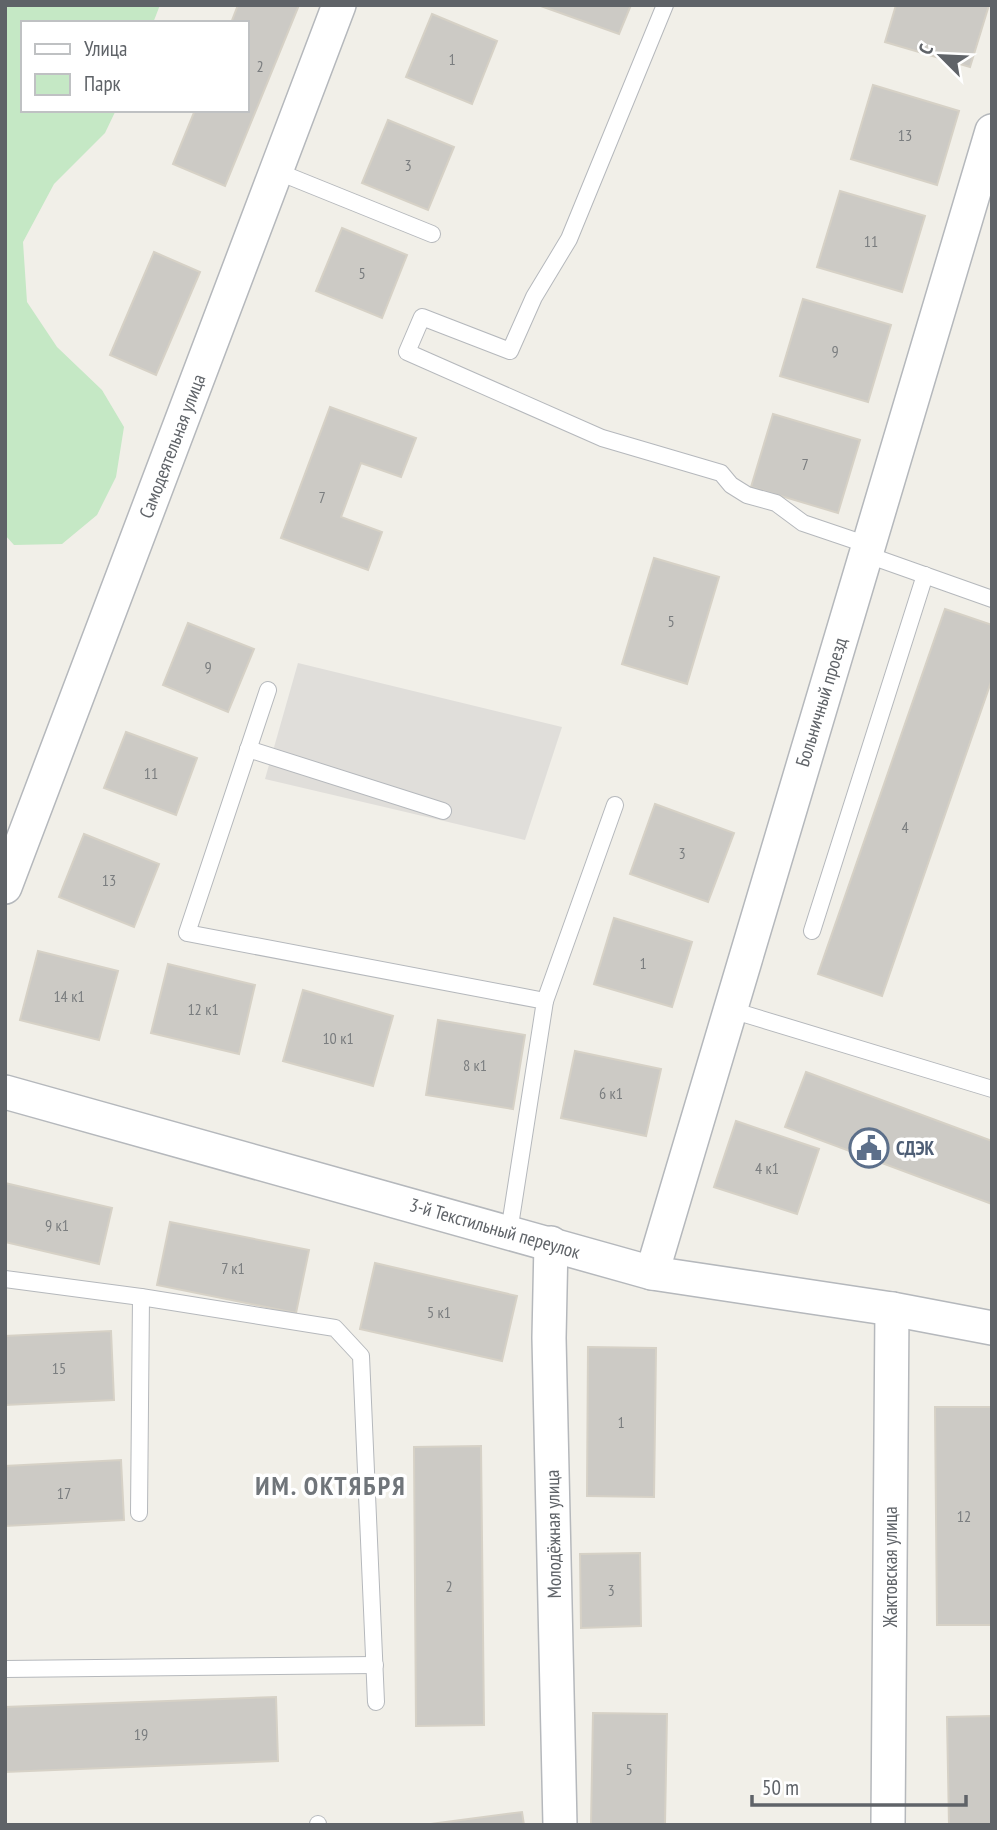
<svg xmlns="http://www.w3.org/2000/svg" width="997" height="1830" font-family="'PT Sans Narrow',sans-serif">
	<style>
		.industrial { fill: #e0deda }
		.green { fill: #c5e8c5 }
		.building { fill: #cccac5; stroke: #d6d1c6; stroke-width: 2 }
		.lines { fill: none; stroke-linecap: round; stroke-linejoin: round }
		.lane-casing { stroke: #b5b8bc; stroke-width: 18 }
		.street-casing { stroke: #b5b8bc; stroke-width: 36 }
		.lane { stroke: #fff; stroke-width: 16 }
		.street { stroke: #fff; stroke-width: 33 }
		.labels { text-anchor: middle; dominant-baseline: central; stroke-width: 7; stroke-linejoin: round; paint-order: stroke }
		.number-label { font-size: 16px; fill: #7a7d7f }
		.street-label { font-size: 19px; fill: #5f6368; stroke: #fff }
		.service-label { font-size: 19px; font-weight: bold; fill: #4e5e75; stroke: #fff; text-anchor: start }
		.district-label { font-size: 26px; font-weight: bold; letter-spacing: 2px; fill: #70757a; stroke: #fff }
	</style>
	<rect width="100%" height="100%" fill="#f1efe8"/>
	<path class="industrial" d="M298,663L562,727L525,840L265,779Z"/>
	<path class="green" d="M5,5H160L153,23H23V110H116L105,133L54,184L23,242L27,302L57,347L102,390L124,427L116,477L97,515L62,544L14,545L5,535Z"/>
	<g class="building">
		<path d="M238,5H299L225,186L173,164L195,110H247V23H231Z"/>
		<path d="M538,5H631L619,34Z"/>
		<path d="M896,5H989L970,67L885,42Z"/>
		<path d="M432,14L497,41L472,104L406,77Z"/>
		<path d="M873,85L959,111L937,185L851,159Z"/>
		<path d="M388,120L454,147L428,210L362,183Z"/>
		<path d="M840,191L925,216L902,292L817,267Z"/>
		<path d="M342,228L407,255L382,318L316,291Z"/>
		<path d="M154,252L200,272L156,375L110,355Z"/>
		<path d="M803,299L891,325L868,402L780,376Z"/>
		<path d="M330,407L416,438L401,477L361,463L341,517L382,532L368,570L281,538Z"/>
		<path d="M773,414L860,440L838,513L751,487Z"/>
		<path d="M654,558L719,577L687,684L622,664Z"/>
		<path d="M945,609L992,625V679L882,996L818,974Z"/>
		<path d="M188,623L254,649L228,712L163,685Z"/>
		<path d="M126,732L197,758L176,815L104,788Z"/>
		<path d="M655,804L734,833L708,902L630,874Z"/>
		<path d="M84,834L159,864L134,927L59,897Z"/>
		<path d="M614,918L692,942L672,1007L594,984Z"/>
		<path d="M38,951L118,971L99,1040L20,1020Z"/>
		<path d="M168,964L255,985L239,1054L151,1033Z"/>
		<path d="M303,990L393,1016L373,1086L283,1061Z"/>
		<path d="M438,1020L525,1035L513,1109L426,1095Z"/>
		<path d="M575,1051L661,1069L646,1136L561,1118Z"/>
		<path d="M806,1072L992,1141V1204L785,1127Z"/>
		<path d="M736,1121L819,1149L797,1214L714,1187Z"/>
		<path d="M5,1183L112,1208L99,1264L5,1242Z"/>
		<path d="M170,1222L309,1250L296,1313L157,1285Z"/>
		<path d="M375,1263L517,1296L502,1361L360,1329Z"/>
		<path d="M111,1331L114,1400L5,1405V1336Z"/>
		<path d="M588,1347L656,1348L654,1497L587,1496Z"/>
		<path d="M935,1407H992V1625H937Z"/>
		<path d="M481,1446L484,1725L416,1726L414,1447Z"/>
		<path d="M121,1460L124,1520L5,1526V1466Z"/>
		<path d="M640,1553L641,1626L581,1628L580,1554Z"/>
		<path d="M276,1697L278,1761L5,1772V1707Z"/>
		<path d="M593,1713L667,1714L665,1825H591Z"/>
		<path d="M992,1716V1825H949L947,1717Z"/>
		<path d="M522,1812L524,1825H423Z"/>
	</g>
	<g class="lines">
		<g class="lane-casing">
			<g id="lane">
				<path d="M665,5L569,239L534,297L510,351L422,317L407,352L602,438L721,473L731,485L747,495L776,503L803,523L868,545"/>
				<path d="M276,171L432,234"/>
				<path d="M865,554L992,599"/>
				<path d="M268,690L187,933L545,1001L509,1232"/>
				<path d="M248,749L443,811"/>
				<path d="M812,931L925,575"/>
				<path d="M545,1001L615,805"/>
				<path d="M728,1009L992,1089"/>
				<path d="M5,1279L141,1297"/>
				<path d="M139,1513L141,1297L335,1328L361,1356L376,1702"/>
				<path d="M5,1669L375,1665"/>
				<path d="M318,1825V1824"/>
			</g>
		</g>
		<g class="street-casing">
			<g id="street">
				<path d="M5,887L339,5"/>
				<path d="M5,1092L652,1273L892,1309L992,1328"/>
				<path d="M551,1243L549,1338L560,1825"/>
				<path d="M652,1273L992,131"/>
				<path d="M888,1825L892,1309"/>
			</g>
		</g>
		<use href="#lane" class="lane"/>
		<use href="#street" class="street"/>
	</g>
	<defs>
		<g id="civic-ring" transform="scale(2.0125)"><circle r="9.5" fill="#fff" stroke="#5c6f8a" stroke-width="1.5"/><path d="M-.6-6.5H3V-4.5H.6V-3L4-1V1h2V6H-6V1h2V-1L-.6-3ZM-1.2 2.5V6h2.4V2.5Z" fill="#5c6f8a"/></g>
	</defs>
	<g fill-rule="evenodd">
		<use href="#civic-ring" x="869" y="1148"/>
	</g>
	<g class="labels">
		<g class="number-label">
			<text x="452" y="59">1</text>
			<text x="260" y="66">2</text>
			<text x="905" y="135">13</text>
			<text x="408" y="165">3</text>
			<text x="871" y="241">11</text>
			<text x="362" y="273">5</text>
			<text x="835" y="351">9</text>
			<text x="805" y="464">7</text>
			<text x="322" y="497">7</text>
			<text x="671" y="621">5</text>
			<text x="208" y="667">9</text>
			<text x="151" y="773">11</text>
			<text x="905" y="827">4</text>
			<text x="682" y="853">3</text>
			<text x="109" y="880">13</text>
			<text x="643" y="963">1</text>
			<text x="69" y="996">14 к1</text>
			<text x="203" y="1009">12 к1</text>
			<text x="338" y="1038">10 к1</text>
			<text x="475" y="1065">8 к1</text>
			<text x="611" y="1093">6 к1</text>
			<text x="767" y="1168">4 к1</text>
			<text x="57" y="1225">9 к1</text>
			<text x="233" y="1268">7 к1</text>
			<text x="439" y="1312">5 к1</text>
			<text x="59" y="1368">15</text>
			<text x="621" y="1422">1</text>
			<text x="64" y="1493">17</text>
			<text x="964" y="1516">12</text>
			<text x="449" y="1586">2</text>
			<text x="611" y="1590">3</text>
			<text x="141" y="1734">19</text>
			<text x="629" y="1769">5</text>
		</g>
		<g class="street-label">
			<text transform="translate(172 446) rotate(-69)">Самодеятельная улица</text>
			<text transform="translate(821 702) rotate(-73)">Больничный проезд</text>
			<text transform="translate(495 1228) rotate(16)">3-й Текстильный переулок</text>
			<text transform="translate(553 1534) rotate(-91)">Молодёжная улица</text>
			<text transform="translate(890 1567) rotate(-90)">Жактовская улица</text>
		</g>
		<g class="service-label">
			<text x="896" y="1148">СДЭК</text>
		</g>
		<g class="district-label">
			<text x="331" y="1485">ИМ. ОКТЯБРЯ</text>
		</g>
	</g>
	<rect width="997" height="1830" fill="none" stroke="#5f6368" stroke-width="14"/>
	<rect x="21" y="21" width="228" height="91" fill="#ffffff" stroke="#bfc1c3" stroke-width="2"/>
	<rect x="35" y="44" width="35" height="10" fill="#ffffff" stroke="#bfc1c3" stroke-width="2"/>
	<text x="84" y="56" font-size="21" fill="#5f6368">Улица</text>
	<rect x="35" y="74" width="35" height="21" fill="#c5e8c5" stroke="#bfc1c3" stroke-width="2"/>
	<text x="84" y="91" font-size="21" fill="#5f6368">Парк</text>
	<g transform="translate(941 56) rotate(294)" stroke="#ffffff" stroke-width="5" paint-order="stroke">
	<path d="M0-5L12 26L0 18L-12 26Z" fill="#5f6368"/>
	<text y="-10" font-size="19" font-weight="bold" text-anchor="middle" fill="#5f6368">С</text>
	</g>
	<path d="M752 1795v10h214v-10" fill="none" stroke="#5f6368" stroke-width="3.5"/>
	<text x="762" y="1795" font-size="21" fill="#5f6368" stroke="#ffffff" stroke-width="5" paint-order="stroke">50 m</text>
</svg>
